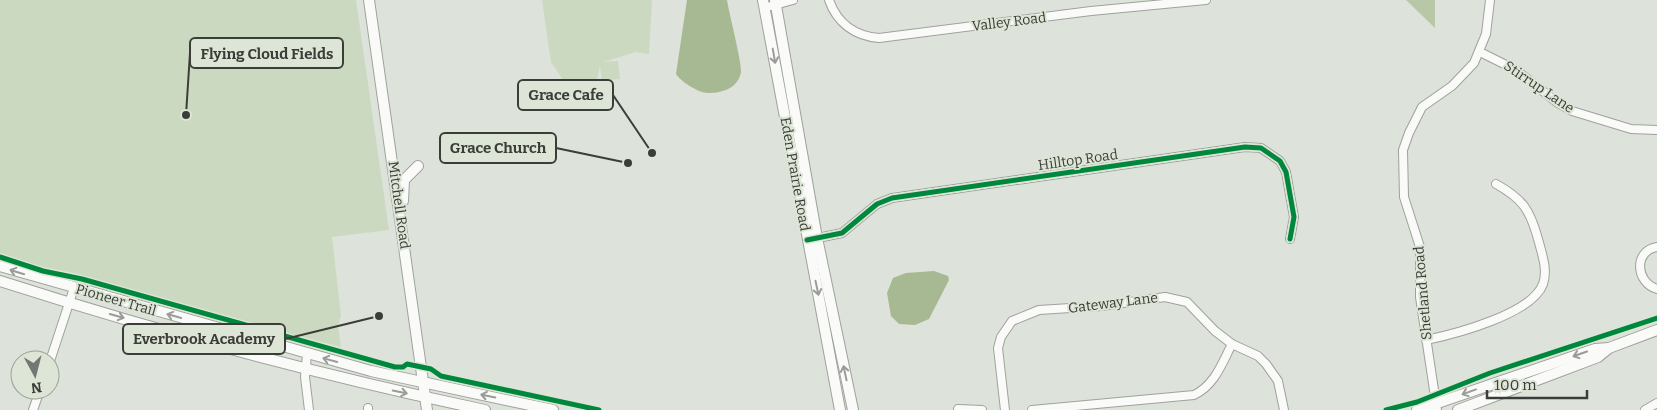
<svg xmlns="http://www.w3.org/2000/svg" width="1657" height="410" font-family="Bitter,serif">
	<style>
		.green { fill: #ccd9c1 }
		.forest { fill: #b8c8a7 }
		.water { fill: #a6b992 }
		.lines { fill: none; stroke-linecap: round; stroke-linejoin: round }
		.minor-casing { stroke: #9ea29c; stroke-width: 10 }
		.major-casing { stroke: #9ea29c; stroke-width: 12 }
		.minor { stroke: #fafbf9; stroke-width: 8 }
		.major { stroke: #fafbf9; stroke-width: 10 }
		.cycleway-casing { stroke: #dde5d6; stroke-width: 8 }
		.cycleway { stroke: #00873e; stroke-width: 5 }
		.oneway { stroke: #9a9c98 }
		.labels { text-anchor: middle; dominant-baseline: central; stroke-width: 4; stroke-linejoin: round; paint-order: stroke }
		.street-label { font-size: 14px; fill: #3b3d38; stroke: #dde5d6 }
		.leader { fill: none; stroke: #3b3d38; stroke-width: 2 }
		.callout-dot { fill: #3b3d38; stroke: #dde5d6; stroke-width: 2 }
		.callout { fill: #dde5d6; stroke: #3b3d38; stroke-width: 2 }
		.callout-label { font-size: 15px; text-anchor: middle; font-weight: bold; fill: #3b3d38 }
	</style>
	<rect width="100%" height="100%" fill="#dde2da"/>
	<g class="green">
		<path d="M0,0H356L389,230L332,237L341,316L338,326L341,347L201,312L0,257Z"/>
		<path d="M542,0H652L649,54L636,52L603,62L618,61L620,79L602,81L600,65L597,81L566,84L551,62Z"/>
	</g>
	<path class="forest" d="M1406,0H1435V28Z"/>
	<g class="water">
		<path d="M687,0H727C729,13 742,63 741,72C738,88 723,93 708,93C699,93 681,82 676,74Z"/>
		<path d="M934,271L948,276L949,280L929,319L915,325L899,324L891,316L887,293L893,278L906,273Z"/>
	</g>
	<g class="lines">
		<g class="minor-casing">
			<g id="minor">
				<path d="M829,0C837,23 855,36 879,38L1091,11L1206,0"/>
				<path d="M771,6L793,0"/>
				<path d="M1480,52L1516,70L1558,103L1572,111L1631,129L1657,130"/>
				<path d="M813,239L842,233L877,204L892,198L1245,147L1261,148L1280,161L1286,172L1294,217L1290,239"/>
				<path d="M1657,247C1633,251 1636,283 1657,289"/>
				<path d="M1426,340C1455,334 1532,314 1543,284C1548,270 1542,254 1538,239C1530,210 1523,199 1496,184"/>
				<path d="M307,354L305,377L309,410"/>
				<path d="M50,361L74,288"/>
				<path d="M368,408V410"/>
				<path d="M958,409L982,410"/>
				<path d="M33,410L40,390"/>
				<path d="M1005,410L998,348L1001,337L1012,321L1039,310L1102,306L1165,297L1187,302L1215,331L1232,344L1258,356L1266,364L1278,381L1284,410"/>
				<path d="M1032,410L1194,395C1215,385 1222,363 1232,344"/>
				<path d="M1437,410L1420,297V247L1404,197L1403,150L1409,133L1422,107L1452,86L1474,63L1486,34L1490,0"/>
				<path d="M1645,410L1657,403"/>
			</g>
		</g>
		<g class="major-casing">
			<g id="major">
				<path d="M369,0L427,410"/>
				<path d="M763,0L840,410"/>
				<path d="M775,0L817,238L853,410"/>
				<path d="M403,201L404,180L418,166"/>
				<path d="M0,266L371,371L553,410"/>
				<path d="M0,281C159,332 323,376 485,410"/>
				<path d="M1417,410L1595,349L1609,348"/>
				<path d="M1458,410L1598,357L1609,348L1657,330"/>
			</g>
		</g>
		<use href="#minor" class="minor"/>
		<use href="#major" class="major"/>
		<g class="cycleway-casing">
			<g id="cycleway">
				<path d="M807,240L842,233L877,204L892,198L1245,147L1261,148L1280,161L1286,172L1294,217L1290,239"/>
				<path d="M0,257L43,271L82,279L395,367H403L407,364L431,369L441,376L599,410"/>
				<path d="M1386,410L1417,402L1490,373L1657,318"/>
			</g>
		</g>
		<use href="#cycleway" class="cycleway"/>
	</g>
	<defs><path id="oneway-shaft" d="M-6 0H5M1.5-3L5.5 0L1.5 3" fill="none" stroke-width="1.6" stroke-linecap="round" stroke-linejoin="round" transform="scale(1.25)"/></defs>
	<g class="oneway">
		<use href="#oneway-shaft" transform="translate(774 56) rotate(80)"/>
		<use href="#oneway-shaft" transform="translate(17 272) rotate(-163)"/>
		<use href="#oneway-shaft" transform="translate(817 288) rotate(78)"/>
		<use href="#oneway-shaft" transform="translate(117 316) rotate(16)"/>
		<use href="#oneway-shaft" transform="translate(174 316) rotate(-164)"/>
		<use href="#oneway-shaft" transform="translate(1580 354) rotate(161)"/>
		<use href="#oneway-shaft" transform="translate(330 360) rotate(-165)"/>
		<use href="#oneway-shaft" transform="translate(845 373) rotate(-102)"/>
		<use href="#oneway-shaft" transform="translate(400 392) rotate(12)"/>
		<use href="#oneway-shaft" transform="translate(1469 392) rotate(160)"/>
		<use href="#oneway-shaft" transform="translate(488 396) rotate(-168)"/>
	</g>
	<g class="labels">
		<g class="street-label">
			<text transform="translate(1009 22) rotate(-7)">Valley Road</text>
			<text transform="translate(1539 87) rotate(34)">Stirrup Lane</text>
			<text transform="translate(1078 160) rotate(-8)">Hilltop Road</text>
			<text transform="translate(795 174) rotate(80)">Eden Prairie Road</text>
			<text transform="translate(399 205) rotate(82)">Mitchell Road</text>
			<text transform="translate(1423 293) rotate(-95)">Shetland Road</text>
			<text transform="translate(116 300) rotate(16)">Pioneer Trail</text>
			<text transform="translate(1113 303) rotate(-7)">Gateway Lane</text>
		</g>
	</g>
	<path class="leader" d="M186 115L190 53M652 153L613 95M628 163L556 148M379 316L285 339"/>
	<g class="callout-dot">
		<circle cx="186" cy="115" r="5"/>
		<circle cx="652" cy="153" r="5"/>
		<circle cx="628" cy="163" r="5"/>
		<circle cx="379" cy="316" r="5"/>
	</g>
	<g class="callout">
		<rect x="190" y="38" width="153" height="30" rx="5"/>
		<rect x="518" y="80" width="95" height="30" rx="5"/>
		<rect x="440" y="133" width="116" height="30" rx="5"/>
		<rect x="123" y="324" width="162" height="30" rx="5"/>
	</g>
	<g class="callout-label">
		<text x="267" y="59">Flying Cloud Fields</text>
		<text x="566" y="100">Grace Cafe</text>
		<text x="498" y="153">Grace Church</text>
		<text x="204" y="344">Everbrook Academy</text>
	</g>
	<g transform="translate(35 375) rotate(173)"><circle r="24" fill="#dde5d6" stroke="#9ca297"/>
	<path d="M0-4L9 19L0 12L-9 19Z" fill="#747771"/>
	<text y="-8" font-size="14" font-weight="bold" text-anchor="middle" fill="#3b3d38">N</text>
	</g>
	<path d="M1487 390v8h100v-8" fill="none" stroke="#3b3d38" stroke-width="2.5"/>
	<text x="1494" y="390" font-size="15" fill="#3b3d38" stroke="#dde5d6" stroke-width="4" paint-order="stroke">100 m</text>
</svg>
